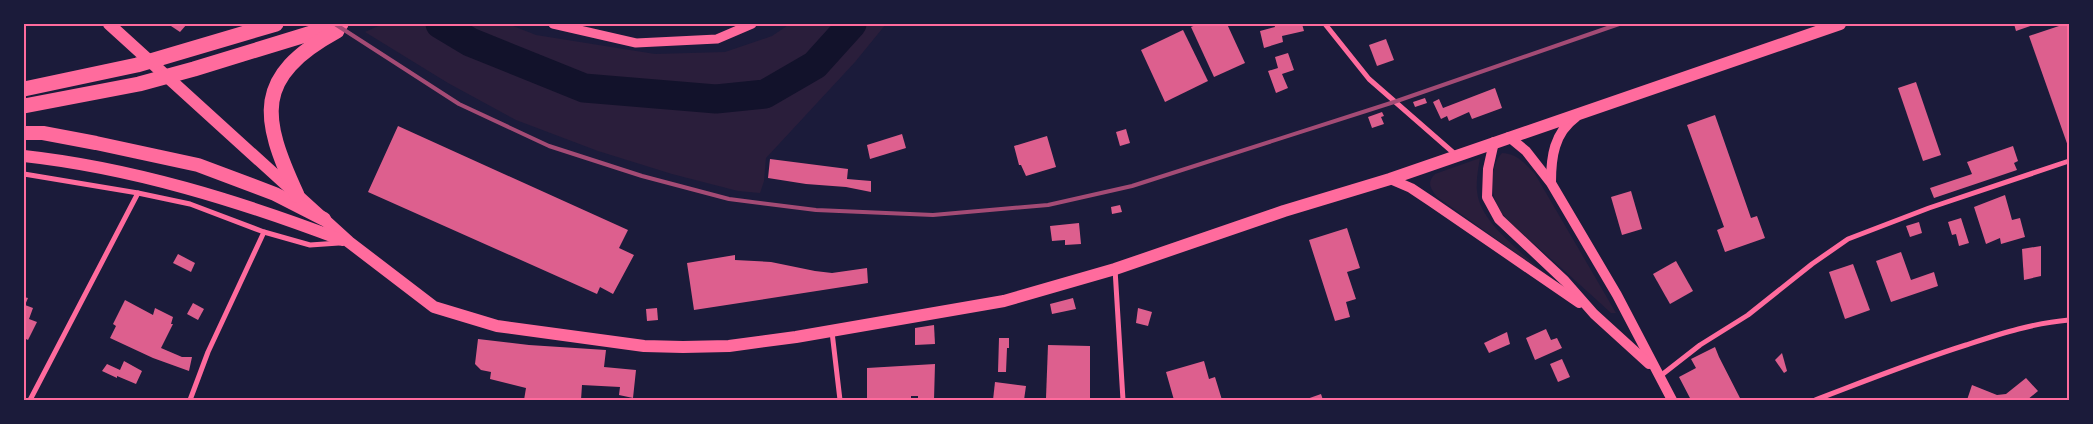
<svg xmlns="http://www.w3.org/2000/svg" width="2093" height="424" font-family="'Public Sans',sans-serif">
	<style>
		.green { fill: #2a1e3b }
		.lines { fill: none; stroke-linecap: round; stroke-linejoin: round }
		.river { stroke: #12122b; stroke-width: 29 }
		.building { fill: #dd5f8e }
		.minor { stroke: #ff6b9d; stroke-width: 5 }
		.tertiary { stroke: #ff6b9d; stroke-width: 9 }
		.secondary { stroke: #ff6b9d; stroke-width: 10 }
		.primary { stroke: #ff6b9d; stroke-width: 12 }
		.trunk { stroke: #ff6b9d; stroke-width: 14 }
		.motorway { stroke: #ff6b9d; stroke-width: 15 }
		.rail { stroke: #a44b75; stroke-width: 4 }
		.neatline { fill: none; stroke: #ff6b9d; stroke-width: 2 }
	</style>
	<rect width="100%" height="100%" fill="#1b1b3a"/>
	<g class="green">
		<path d="M383,24H508L536,35L655,54L725,52L772,36L790,24H886L855,62L766,158L764,181L760,193L738,191L672,174L598,151L516,120L448,83L365,32Z"/>
		<path d="M1502,153C1516,153 1526,164 1535,174L1616,313H1611C1585,289 1559,266 1533,243C1522,233 1505,221 1498,207C1490,192 1490,165 1502,153Z"/>
		<path d="M1480,158C1478,170 1475,184 1478,197C1484,225 1523,253 1544,273L1437,197C1431,189 1426,183 1435,174Z"/>
	</g>
	<g class="lines">
		<path class="river" d="M440,24L470,42L584,88L716,99L765,94L815,65L852,24"/>
	</g>
	<g class="building">
		<path d="M168,24H187L180,32Z"/>
		<path d="M1198,24H1227L1245,63L1214,77L1191,27Z"/>
		<path d="M1274,24H1302L1304,31L1282,36L1283,42L1264,48L1260,31L1275,27Z"/>
		<path d="M2014,24H2036L2016,31Z"/>
		<path d="M2065,24H2069V149L2029,36Z"/>
		<path d="M1183,30L1208,81L1165,102L1141,50Z"/>
		<path d="M1386,39L1394,60L1377,66L1369,45Z"/>
		<path d="M1288,53L1294,70L1282,74L1288,88L1276,93L1268,71L1278,68L1275,57Z"/>
		<path d="M1916,82L1941,155L1923,161L1898,88Z"/>
		<path d="M1495,88L1502,108L1472,119L1469,112L1449,121L1447,116L1441,119L1433,102L1439,99L1443,108Z"/>
		<path d="M1425,98L1427,103L1415,107L1413,102Z"/>
		<path d="M1382,112L1384,116L1381,117L1384,124L1372,128L1368,117Z"/>
		<path d="M1715,115L1751,218L1757,216L1765,238L1725,252L1717,230L1724,227L1687,125Z"/>
		<path d="M398,126L628,230L619,248L634,255L613,294L600,287L597,294L368,192Z"/>
		<path d="M1126,129L1130,143L1120,146L1116,132Z"/>
		<path d="M902,134L906,148L870,159L867,145Z"/>
		<path d="M1047,136L1056,167L1026,176L1021,165H1019L1014,146Z"/>
		<path d="M2013,146L2018,161L2014,163L2017,170L1934,198L1930,188L1972,174L1967,162Z"/>
		<path d="M770,159L848,169L847,179L871,181V192L846,187L806,184L768,178Z"/>
		<path d="M1631,191L1642,229L1622,235L1611,197Z"/>
		<path d="M2005,195L2012,220L2020,218L2025,237L2001,244L2000,238L1986,244L1974,207Z"/>
		<path d="M1120,205L1122,212L1112,214L1111,207Z"/>
		<path d="M1961,218L1969,243L1959,246L1956,234L1952,235L1948,222Z"/>
		<path d="M1919,222L1922,233L1910,237L1906,226Z"/>
		<path d="M1079,223L1081,244L1065,245V240L1052,241L1050,226Z"/>
		<path d="M1347,228L1360,268L1347,272L1356,299L1346,302L1350,317L1335,321L1309,240Z"/>
		<path d="M2041,246V276L2024,280L2022,249Z"/>
		<path d="M1901,252L1911,280L1934,272L1938,286L1891,302L1876,261Z"/>
		<path d="M178,254L195,263L191,272L173,263Z"/>
		<path d="M735,255V260L771,262L815,271L832,273L867,268L868,283L694,310L687,263Z"/>
		<path d="M1676,261L1693,291L1670,304L1653,274Z"/>
		<path d="M1853,264L1870,310L1845,319L1829,272Z"/>
		<path d="M24,297L28,298L25,305L33,308L29,319L37,322L28,340L24,338Z"/>
		<path d="M1073,298L1076,309L1052,314L1050,304Z"/>
		<path d="M125,300L153,315L155,308L173,317L171,324H173L161,348L182,357H192L189,371L153,358L110,338L116,326L113,324Z"/>
		<path d="M193,303L204,309L198,320L187,314Z"/>
		<path d="M657,308L658,320L647,321L646,309Z"/>
		<path d="M1138,308L1152,312L1148,326L1136,323Z"/>
		<path d="M934,325L935,344L915,345V328Z"/>
		<path d="M1546,329L1551,340L1557,338L1562,348L1535,360L1526,338Z"/>
		<path d="M1507,332L1510,344L1489,353L1484,343Z"/>
		<path d="M999,338H1009V348H1007L1006,372H998Z"/>
		<path d="M478,339L529,345L606,350L604,367L636,370L633,398L619,395L620,387L582,385L581,400H524L526,388L490,379L491,372L481,370L475,364Z"/>
		<path d="M1048,345L1090,346V399L1046,398Z"/>
		<path d="M1715,347L1719,357L1741,400H1691L1679,377L1696,368L1691,359Z"/>
		<path d="M1782,353L1787,371L1784,373L1775,360Z"/>
		<path d="M1562,359L1570,377L1558,382L1550,364Z"/>
		<path d="M124,361L142,371L136,384L117,376V378L102,371L107,364L120,370Z"/>
		<path d="M1204,361L1209,379L1215,377L1222,400H1174L1166,372Z"/>
		<path d="M935,364L934,400H918V396H911V400H867V368Z"/>
		<path d="M2026,378L2038,391L2027,400H1967L1972,385L1997,395L2006,394Z"/>
		<path d="M995,382L1026,386L1024,400H993Z"/>
		<path d="M1321,394L1323,400H1304Z"/>
	</g>
	<g class="lines">
		<g class="minor">
			<path d="M1325,24L1369,79L1456,155"/>
			<path d="M24,174L138,193L190,204L264,232L310,245L339,243"/>
			<path d="M1115,269L1123,400"/>
			<path d="M832,332L840,400"/>
			<path d="M1659,377L1700,345L1748,315L1812,264L1848,239L1929,208L2069,161"/>
			<path d="M30,400L138,193"/>
			<path d="M190,400L208,352L264,232"/>
			<path d="M1815,400C1865,381 1915,361 1966,345C2000,334 2033,323 2069,320"/>
		</g>
		<path class="tertiary" d="M553,24L636,43L717,39L752,24"/>
		<g class="secondary">
			<path d="M1509,137L1526,151L1551,183L1617,295L1672,400"/>
			<path d="M1494,142L1488,169L1487,197L1499,219L1565,281L1594,314L1649,364"/>
			<path d="M1390,179L1411,188L1432,202L1579,303"/>
			<path d="M1551,182C1551,157 1554,133 1576,117"/>
		</g>
		<g class="primary">
			<path d="M109,24L349,242L434,307L497,326L644,346L683,347L729,346L796,337L1004,301L1115,269L1284,211L1390,179L1840,24"/>
			<path d="M24,156C133,168 239,201 342,240"/>
		</g>
		<path class="trunk" d="M24,133H43L96,143L198,165L275,194L324,219"/>
		<g class="motorway">
			<path d="M24,89L137,65L276,24"/>
			<path d="M24,106L139,84L194,69L341,24"/>
			<path d="M297,195C261,117 253,77 337,31"/>
		</g>
		<path class="rail" d="M335,24L459,104L549,146L642,176L729,199L816,210L933,215L1048,205L1132,186L1394,102L1619,24"/>
	</g>
	<rect width="2093" height="424" fill="none" stroke="#1b1b3a" stroke-width="50"/>
	<rect x="25" y="25" width="2043" height="374" class="neatline"/>
</svg>
